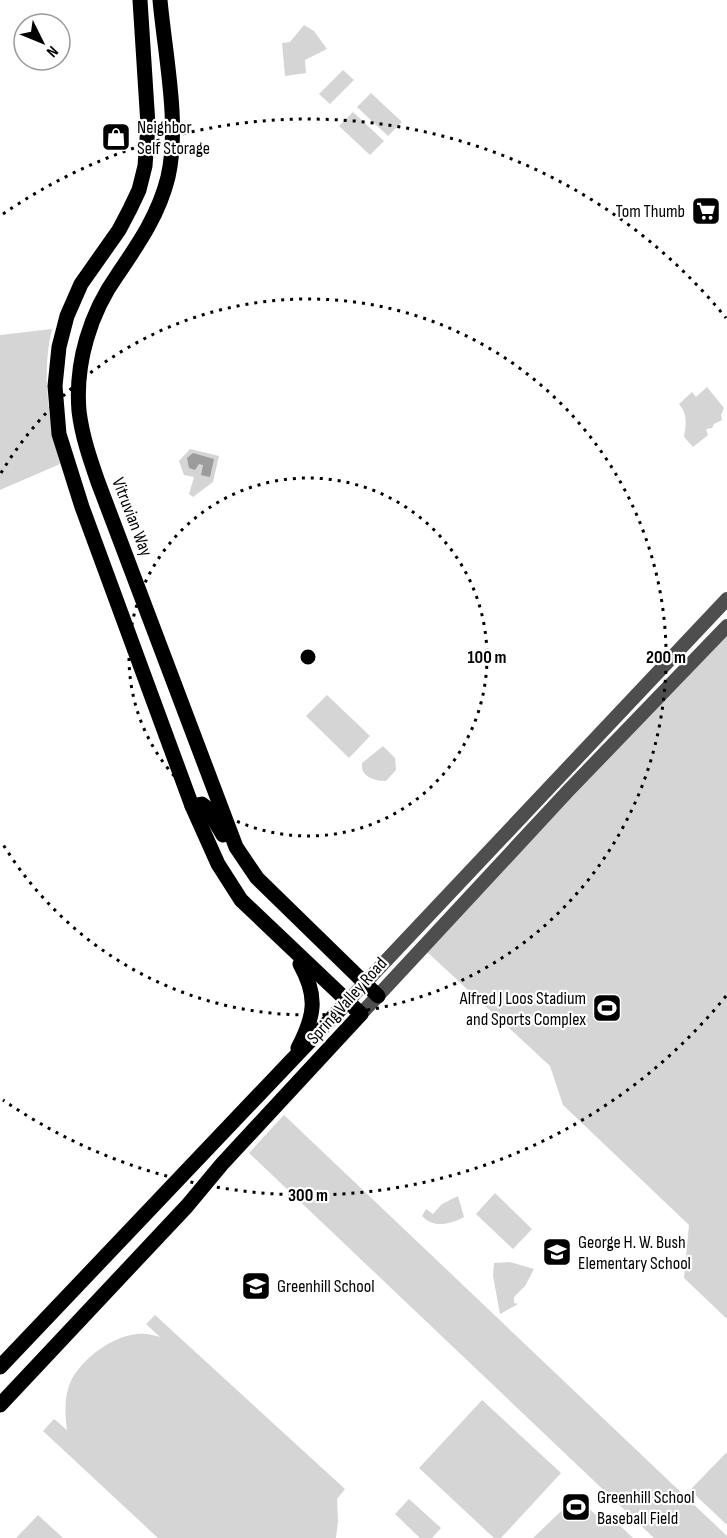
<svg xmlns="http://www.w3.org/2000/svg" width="727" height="1538" font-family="'Sofia Sans Condensed',sans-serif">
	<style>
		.green { fill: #d5d5d5 }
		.water { fill: #9c9c9c }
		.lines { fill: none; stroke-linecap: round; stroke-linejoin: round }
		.minor { stroke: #4e4e4e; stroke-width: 14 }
		.major { stroke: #000; stroke-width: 15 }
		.ring { fill: none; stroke: #000; stroke-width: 3; stroke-dasharray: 3 6 }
		.labels { text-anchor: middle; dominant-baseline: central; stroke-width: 4.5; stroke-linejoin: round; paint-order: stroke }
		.poi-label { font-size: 18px; fill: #000; stroke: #fff; text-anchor: start }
		.street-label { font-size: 18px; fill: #000; stroke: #fff }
		.centre { fill: #000; stroke: #fff; stroke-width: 3 }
		.ring-label { font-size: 18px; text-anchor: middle; font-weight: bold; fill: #000; stroke: #fff; stroke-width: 4.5; stroke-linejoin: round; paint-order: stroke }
	</style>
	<rect width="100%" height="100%" fill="#fff"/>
	<g class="green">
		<path d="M304,25L314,31L327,49L305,60L306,73L285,76L282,43L290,42Z"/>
		<path d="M343,70L354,80L330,104L319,94Z"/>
		<path d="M371,93L402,122L388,136L357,107Z"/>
		<path d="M353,112L384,141L370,155L339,126Z"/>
		<path d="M52,329C41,374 49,420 60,464L0,490V335Z"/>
		<path d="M707,387L724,408L721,415L722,420L714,424L712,428L706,429L708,435L693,447L684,437C686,425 688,414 679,404L692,392L696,397Z"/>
		<path d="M190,449L219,456L213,482L193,497L189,494L194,477L184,475L179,461Z"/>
		<path d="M727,634V1319L684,1278L689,1225L563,1105L550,1066L426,951Z"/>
		<path d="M327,695L370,736L349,758L306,716Z"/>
		<path d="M383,746L395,758L396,770L386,781C375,781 360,777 362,763Z"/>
		<path d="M284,1115L727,1536V1538H654L249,1153Z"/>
		<path d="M495,1193L532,1229L513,1249L476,1214Z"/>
		<path d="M458,1196L464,1217C451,1224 434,1229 422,1216L426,1209L433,1214L442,1204Z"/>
		<path d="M510,1262L534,1269L525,1286L514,1297V1303L518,1304L500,1314L493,1276L494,1263Z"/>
		<path d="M155,1315L345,1489L337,1499L338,1521L336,1538H158L43,1431L54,1419L67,1430C65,1415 64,1398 70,1383C81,1358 118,1331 146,1334C150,1334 155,1336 160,1337L146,1324Z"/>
		<path d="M482,1400L561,1473L501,1538H494L419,1468Z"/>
		<path d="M727,1452V1525L690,1490Z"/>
		<path d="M576,1497L606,1524L612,1518L633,1538H533Z"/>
		<path d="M409,1499L441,1528L432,1538H420L395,1514Z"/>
		<path d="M38,1515L63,1538H16Z"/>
	</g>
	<path class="water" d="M193,453L214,459L210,477L201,475L203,465L199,464L195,470L189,468L187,458Z"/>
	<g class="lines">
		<g class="minor">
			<path d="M347,1002L727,599"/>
			<path d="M361,1014L568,791L727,626"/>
		</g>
		<g class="major">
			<path d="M160,0C165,55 180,124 168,177C159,214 139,243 118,274C90,313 75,363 79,411C82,436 90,459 98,482L236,847L257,878L378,996"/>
			<path d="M192,806L202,804L207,808L223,835"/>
			<path d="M298,1048C315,1016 318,996 300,964"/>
			<path d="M0,1367L347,1002"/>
			<path d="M0,1405L187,1206L222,1164L361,1014L241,900L218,864L192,806L82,507L59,434L55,386L59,347L67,316L81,284L119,230L130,209L139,190L145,166L148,125L140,0"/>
		</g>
	</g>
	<g class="ring">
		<circle cx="308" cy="657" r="179"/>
		<path d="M1 473A358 358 0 1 1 1 841"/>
		<path d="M726 996A538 538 0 0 1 3 1100M3 214A538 538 0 0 1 726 318"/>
	</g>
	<defs>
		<g id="shop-square" transform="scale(1.5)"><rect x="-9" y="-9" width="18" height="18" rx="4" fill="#000" stroke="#fff"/><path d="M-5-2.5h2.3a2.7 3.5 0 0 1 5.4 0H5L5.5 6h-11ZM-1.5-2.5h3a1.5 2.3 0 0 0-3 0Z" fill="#fff"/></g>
		<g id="supermarket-square" transform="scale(1.5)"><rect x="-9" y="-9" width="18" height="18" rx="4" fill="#000" stroke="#fff"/><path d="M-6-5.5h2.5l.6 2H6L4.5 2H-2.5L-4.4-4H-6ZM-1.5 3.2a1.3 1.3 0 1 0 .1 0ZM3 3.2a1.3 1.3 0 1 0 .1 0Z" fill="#fff"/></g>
		<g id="stadium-square" transform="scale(1.5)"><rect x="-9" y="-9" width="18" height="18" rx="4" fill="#000" stroke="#fff"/><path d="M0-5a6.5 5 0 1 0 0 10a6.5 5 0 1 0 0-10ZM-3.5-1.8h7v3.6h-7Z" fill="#fff"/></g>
		<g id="school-square" transform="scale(1.5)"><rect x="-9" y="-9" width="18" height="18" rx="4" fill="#000" stroke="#fff"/><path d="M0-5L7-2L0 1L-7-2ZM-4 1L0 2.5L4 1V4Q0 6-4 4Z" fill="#fff"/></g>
	</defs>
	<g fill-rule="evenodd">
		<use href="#shop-square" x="116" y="137"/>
		<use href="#supermarket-square" x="706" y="211"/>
		<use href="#stadium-square" x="607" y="1008"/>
		<use href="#school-square" x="557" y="1252"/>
		<use href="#school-square" x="256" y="1286"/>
		<use href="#stadium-square" x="576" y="1507"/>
	</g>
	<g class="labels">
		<g class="poi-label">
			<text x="137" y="127">Neighbor<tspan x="137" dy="21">Self Storage</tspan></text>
			<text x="685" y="211" text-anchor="end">Tom Thumb</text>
			<text x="586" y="998" text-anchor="end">Alfred J Loos Stadium<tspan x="586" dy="21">and Sports Complex</tspan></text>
			<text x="578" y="1242">George H. W. Bush<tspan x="578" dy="21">Elementary School</tspan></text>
			<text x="277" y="1286">Greenhill School</text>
			<text x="597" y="1497">Greenhill School<tspan x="597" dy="21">Baseball Field</tspan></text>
		</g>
		<g class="street-label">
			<text transform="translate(132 517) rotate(69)">Vitruvian Way</text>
			<text transform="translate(347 1001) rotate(-48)">Spring Valley Road</text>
		</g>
	</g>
	<circle cx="308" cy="657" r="9" class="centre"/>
	<g class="ring-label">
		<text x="487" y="663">100 m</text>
		<text x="666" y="663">200 m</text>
		<text x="308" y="1201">300 m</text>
	</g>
	<g transform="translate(42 42) rotate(133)"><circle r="28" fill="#ffffff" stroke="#999999" stroke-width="1.5"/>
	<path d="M0-4.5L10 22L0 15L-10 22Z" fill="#000000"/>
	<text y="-9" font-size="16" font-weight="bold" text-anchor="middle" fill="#000000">N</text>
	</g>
</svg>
